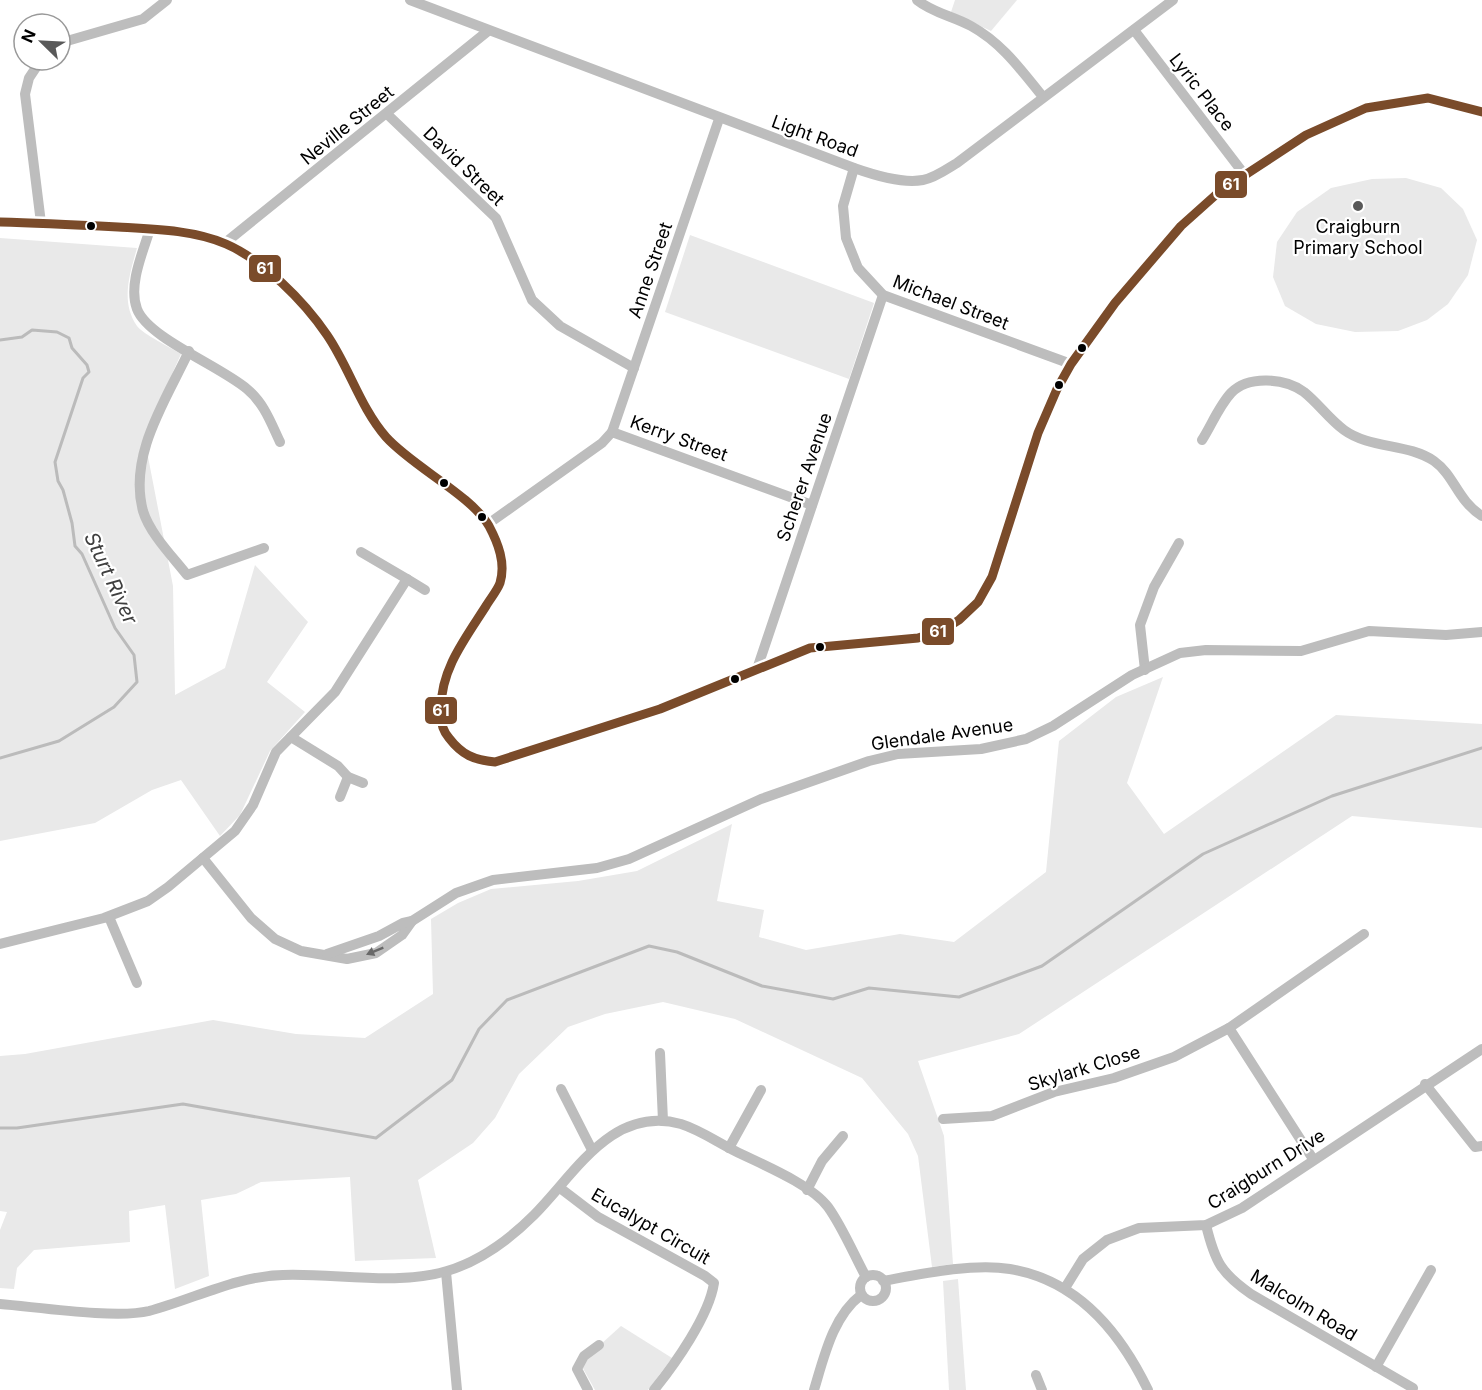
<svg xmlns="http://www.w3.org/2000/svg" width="1482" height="1390" font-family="Inter,sans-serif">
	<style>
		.green { fill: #e9e9e9 }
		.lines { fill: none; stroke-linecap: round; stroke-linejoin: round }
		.stream { stroke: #bbb; stroke-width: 3 }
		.minor { stroke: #bdbdbd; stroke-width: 10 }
		.bus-1-casing { stroke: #fff; stroke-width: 14 }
		.bus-1 { stroke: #7a4b2a; stroke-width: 9 }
		.oneway { fill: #686868 }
		.poi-dot { fill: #595959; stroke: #fff; stroke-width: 2 }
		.bus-dot { fill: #000; stroke: #fff; stroke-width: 2 }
		.labels { text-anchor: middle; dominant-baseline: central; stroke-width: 4.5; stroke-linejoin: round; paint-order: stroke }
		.street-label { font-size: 18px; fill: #000; stroke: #fff }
		.poi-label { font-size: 18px; fill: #000; stroke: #fff }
		.water-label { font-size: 20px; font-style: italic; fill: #3f3f3f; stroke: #fff }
		.line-badge { stroke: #fff; stroke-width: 2 }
		.badge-label { font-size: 16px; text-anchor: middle; font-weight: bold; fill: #fff }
	</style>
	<rect width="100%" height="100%" fill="#fff"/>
	<g class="green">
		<path d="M955,0H1017L991,31L951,12Z"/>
		<path d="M1406,178L1441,188L1463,209L1477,240L1468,275L1448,304L1427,320L1398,331L1355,332L1316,324L1285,306L1273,277L1277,242L1297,212L1331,188L1372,179Z"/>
		<path d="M690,235L874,303L849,379L665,312Z"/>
		<path d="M0,238L137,248C130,273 120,302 137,326C144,335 170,347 181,354L144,436L173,586L175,695L225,668L255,565L308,622L267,682L305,712L270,751L240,815L220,836L181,780L152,790L95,823L0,841Z"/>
		<path d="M1163,677L1127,783L1164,834L1336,715L1482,724V828L1352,816L1019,1034L918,1061L944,1136L953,1264L932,1267L918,1156L908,1134L862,1078L735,1019L663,1002L605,1014L568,1027L519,1074L495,1118L473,1143L418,1180L436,1258L355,1261L350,1177L261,1182L236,1194L201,1200L209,1276L175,1289L165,1205L129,1211L130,1242L34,1250L17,1268L14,1289L0,1288V1230L7,1212L0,1211V1056L25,1054L213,1020L296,1034L365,1038L433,994L431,919L458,903L491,889L578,881L637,871L732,824L717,901L764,910L759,937L806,950L900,934L954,942L1046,872L1059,741L1116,697Z"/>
		<path d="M958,1279L966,1390H949L943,1281Z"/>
		<path d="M621,1326L672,1358L648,1390H595L580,1363Z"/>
	</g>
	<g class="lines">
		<g class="stream">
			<path d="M0,340L22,337L32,330L57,332L69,338L72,348L87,365L89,372L83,378L55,462L58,481L63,490L72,523L75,546L82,554L115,628L134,655L137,682L114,707L59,741L0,758"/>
			<path d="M0,1128H17L183,1104L376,1138L452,1080L479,1029L507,1000L649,946L677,952L762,986L833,999L869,988L959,997L1042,966L1203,854L1332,796L1482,748"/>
		</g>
		<g class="minor">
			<path d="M410,0L854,168C874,175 902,184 923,180C935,178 947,169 957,163L1173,0"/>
			<path d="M917,0C933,13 953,16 971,26C1002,43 1021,70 1043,97"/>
			<path d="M1134,30L1244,174"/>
			<path d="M60,43L143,19L167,0"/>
			<path d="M41,60L29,78L25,94L41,223"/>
			<path d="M387,114L496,218L532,300L560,326L634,368"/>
			<path d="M854,168L843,206L846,238L858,268L883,295L1071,364"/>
			<path d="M0,222C39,223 79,225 118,227C153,229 194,230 226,244C263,260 304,301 327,335C349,367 360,407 386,437C413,467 471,495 489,526C498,543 506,563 500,583C497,591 490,599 486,606C465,639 441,669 441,708C440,719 442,730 449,738C462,755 474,760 495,762L660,709L810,648L918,638L943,630L959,620L978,602L992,577L1038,433L1057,389L1071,364L1115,303L1181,226L1219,192L1306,135L1366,108L1428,98L1482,112"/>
			<path d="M150,229C143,252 128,285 137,309C148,338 220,366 247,389C264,403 271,423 280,442"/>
			<path d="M225,243L488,31"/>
			<path d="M189,351C166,400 128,455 143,511C150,534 173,557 187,575L264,548"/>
			<path d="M612,432L719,119"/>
			<path d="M1202,440C1211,426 1219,406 1231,393C1248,375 1285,378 1304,392C1318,403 1329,419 1344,430C1370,449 1408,443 1434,461C1455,476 1457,500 1482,516"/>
			<path d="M488,524L602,443L612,432L812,505"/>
			<path d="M407,579L425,590"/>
			<path d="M757,669L883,295"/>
			<path d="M1145,670L1140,625L1154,587L1179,543"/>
			<path d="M291,737L338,766L348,777L363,783"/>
			<path d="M340,797L348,777"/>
			<path d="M203,858L251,918L275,939L301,951L347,959L376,953L402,935L412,921"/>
			<path d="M109,917L137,983"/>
			<path d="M0,944L104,918L148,901L168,887L235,831L253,805L276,752L335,692L407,579L361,552"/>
			<path d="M327,954L379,936L403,923L412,921L456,893L493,880L597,868L629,859L761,799L869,761L898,754L981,749L1026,739L1053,726L1132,675L1180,653L1206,650L1301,651L1369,631L1446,635L1482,632"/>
			<path d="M1229,1028L1313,1159"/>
			<path d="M660,1053L663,1121"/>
			<path d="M1425,1084L1475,1147L1482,1146"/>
			<path d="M561,1089L592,1150"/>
			<path d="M943,1119L992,1116L1054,1092L1114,1078L1174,1057L1229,1028L1364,934"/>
			<path d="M729,1148L761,1090"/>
			<path d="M560,1188L598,1217L705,1276L714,1283C709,1316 675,1364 654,1390"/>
			<path d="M807,1190L822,1161L843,1136"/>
			<path d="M1206,1225C1215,1262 1221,1273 1251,1294L1413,1388"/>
			<path d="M446,1272L457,1390"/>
			<circle cx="873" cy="1288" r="13"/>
			<path d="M883,1281C921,1274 972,1263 1010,1269C1078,1280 1120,1332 1148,1390"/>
			<path d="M1065,1288L1083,1259L1107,1240L1139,1228L1206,1225L1242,1208L1482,1049"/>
			<path d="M0,1304C37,1307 116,1319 149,1311C194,1299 236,1276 283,1275C336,1273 396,1286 447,1271C480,1261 510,1239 534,1215C575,1174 612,1105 681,1124C700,1130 717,1142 735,1151C761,1164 811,1184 828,1207C843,1228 854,1255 866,1277"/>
			<path d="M1376,1367L1431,1270"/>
			<path d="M1036,1375L1042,1390"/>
			<path d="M588,1390L577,1369L584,1356L599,1345"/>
			<path d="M814,1390C824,1357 833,1316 861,1295"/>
		</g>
		<g class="bus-1-casing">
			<path id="bus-1" d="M0,222C39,223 79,225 118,227C153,229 194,230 226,244C263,260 304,301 327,335C349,367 360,407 386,437C413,467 471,495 489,526C498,543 506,563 500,583C497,591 490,599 486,606C465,639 441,669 441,708C440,719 442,730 449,738C462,755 474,760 495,762L660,709L810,648L918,638L943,630L959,620L978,602L992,577L1038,433L1057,389L1071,364L1115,303L1181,226L1219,192L1306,135L1366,108L1428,98L1482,112"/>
		</g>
		<use href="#bus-1" class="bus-1"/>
	</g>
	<defs><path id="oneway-solid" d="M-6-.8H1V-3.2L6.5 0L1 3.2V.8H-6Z" transform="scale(1.5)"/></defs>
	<use class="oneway" href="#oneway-solid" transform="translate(375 951) rotate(158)"/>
	<circle class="poi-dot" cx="1358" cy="206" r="6"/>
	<g class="bus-dot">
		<circle cx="91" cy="226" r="5"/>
		<circle cx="1082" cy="348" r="5"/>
		<circle cx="1059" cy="385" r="5"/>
		<circle cx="444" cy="483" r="5"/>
		<circle cx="482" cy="517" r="5"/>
		<circle cx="820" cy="647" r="5"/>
		<circle cx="735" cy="679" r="5"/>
	</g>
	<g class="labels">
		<g class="street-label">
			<text transform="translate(1202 92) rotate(52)">Lyric Place</text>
			<text transform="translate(347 125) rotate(-39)">Neville Street</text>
			<text transform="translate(815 136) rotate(20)">Light Road</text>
			<text transform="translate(464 166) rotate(44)">David Street</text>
			<text transform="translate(650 270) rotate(-71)">Anne Street</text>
			<text transform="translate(951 302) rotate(21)">Michael Street</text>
			<text transform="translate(679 438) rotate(20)">Kerry Street</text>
			<text transform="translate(804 477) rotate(-71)">Scherer Avenue</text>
			<text transform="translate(942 734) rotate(-8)">Glendale Avenue</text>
			<text transform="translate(1084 1068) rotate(-17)">Skylark Close</text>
			<text transform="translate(1266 1169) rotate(-32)">Craigburn Drive</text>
			<text transform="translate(651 1226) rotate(30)">Eucalypt Circuit</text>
			<text transform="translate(1304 1305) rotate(31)">Malcolm Road</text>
		</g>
		<g class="poi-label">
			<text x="1358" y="226">Craigburn<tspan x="1358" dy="21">Primary School</tspan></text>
		</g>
		<g class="water-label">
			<text transform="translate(111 578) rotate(65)">Sturt River</text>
		</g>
	</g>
	<g class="line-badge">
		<rect x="1214" y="170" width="34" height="29" rx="6" fill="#7a4b2a"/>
		<rect x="248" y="254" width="34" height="29" rx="6" fill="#7a4b2a"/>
		<rect x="921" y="617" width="34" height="29" rx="6" fill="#7a4b2a"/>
		<rect x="424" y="696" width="34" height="29" rx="6" fill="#7a4b2a"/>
	</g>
	<g class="badge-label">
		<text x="1231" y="190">61</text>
		<text x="265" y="274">61</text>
		<text x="938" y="637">61</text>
		<text x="441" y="716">61</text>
	</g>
	<g transform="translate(42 42) rotate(294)"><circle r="28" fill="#ffffff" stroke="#999999" stroke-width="1.5"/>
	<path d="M0-4.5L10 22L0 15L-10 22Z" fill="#595959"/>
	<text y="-9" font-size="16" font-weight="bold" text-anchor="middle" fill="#000000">N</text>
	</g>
</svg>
